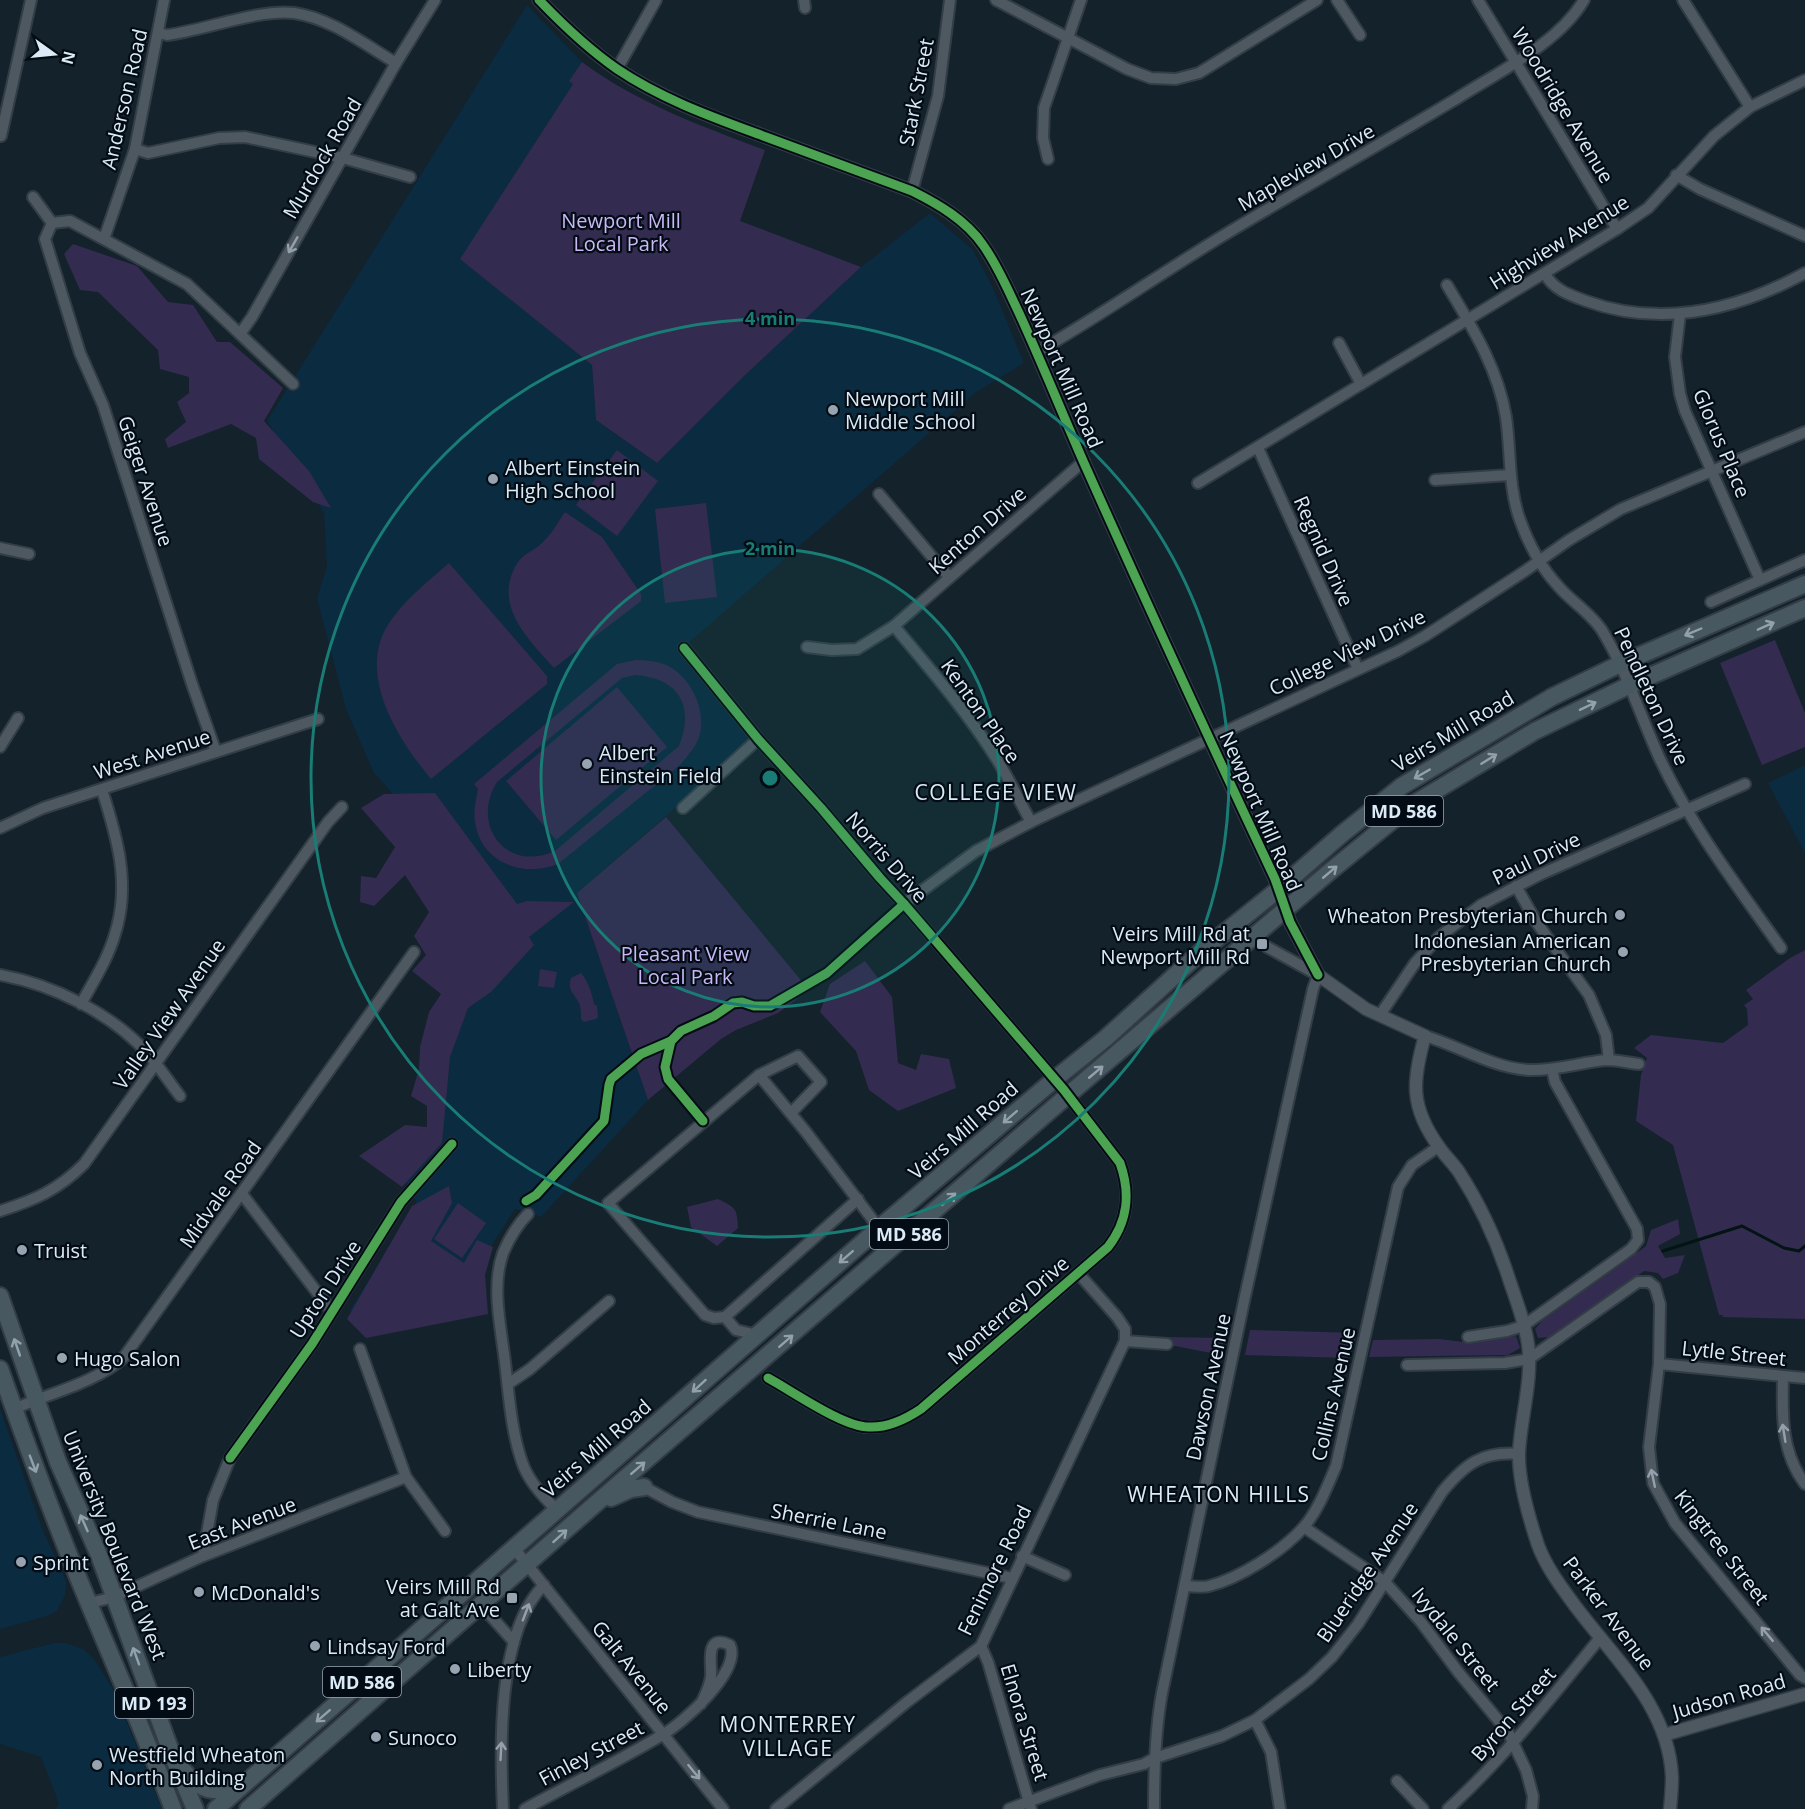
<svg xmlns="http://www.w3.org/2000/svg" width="1805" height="1809" font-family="'Open Sans',sans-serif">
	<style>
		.built { fill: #0a2b40 }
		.green { fill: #342b50; fill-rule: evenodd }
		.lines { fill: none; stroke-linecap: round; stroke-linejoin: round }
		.stream { stroke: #021413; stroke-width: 3 }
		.minor-casing { stroke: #333d46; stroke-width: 14 }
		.tertiary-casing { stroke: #333d46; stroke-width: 15 }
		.primary-casing { stroke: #333d46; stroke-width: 20 }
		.minor { stroke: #4e5861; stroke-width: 10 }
		.tertiary { stroke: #4e5861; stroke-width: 12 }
		.primary { stroke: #485860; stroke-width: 16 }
		.cycleway-casing { stroke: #030c14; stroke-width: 13 }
		.cycleway { stroke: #4ca352; stroke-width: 9 }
		.oneway { stroke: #94a1ac }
		.oneway2 { stroke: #92a1ac }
		.ring { fill: none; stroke: #197c75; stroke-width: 3 }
		.poi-dot { fill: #95a4b0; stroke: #030c14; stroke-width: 2 }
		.labels { text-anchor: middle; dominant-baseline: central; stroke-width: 4.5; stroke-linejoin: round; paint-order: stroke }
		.shield { fill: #030c14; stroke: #9aa7b3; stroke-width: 1.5 }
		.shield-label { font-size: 18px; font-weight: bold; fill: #dbeaf7 }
		.street-label { font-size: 20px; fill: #dbeaf7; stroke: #030c14 }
		.park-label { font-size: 20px; fill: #c9b7f6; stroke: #030c14 }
		.poi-label { font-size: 20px; fill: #dbeaf7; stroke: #030c14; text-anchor: start }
		.neighbourhood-label { font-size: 21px; letter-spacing: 1.5px; fill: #dbeaf7; stroke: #030c14 }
		.centre { fill: #197c75; stroke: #030c14; stroke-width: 3 }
		.ring-label { font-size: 18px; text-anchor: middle; font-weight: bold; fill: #197c75; stroke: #030c14; stroke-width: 4.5; stroke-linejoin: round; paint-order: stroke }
	</style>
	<rect width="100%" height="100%" fill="#14222c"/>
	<g class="built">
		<path d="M527,5L582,62L570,81L573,84L461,259L592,365L596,420L657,463L742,378L861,267L930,213L973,250L993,288L1024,363L975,393L678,652L751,742L577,893L648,1100L541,1217L515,1209L482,1260L362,1331L350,1310L417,1204L405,1179L440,1138L446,1055L470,984L518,933L374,773L346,709L317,598L327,567L324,513L267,421Z"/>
		<path d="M1805,765V853L1768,783Z"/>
		<path d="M0,1409L43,1531L66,1581V1586L65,1595L57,1611L47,1616L0,1629Z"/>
		<path d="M54,1643H65L83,1649L94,1659L114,1691L162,1809H56L59,1803L41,1757L0,1744V1657Z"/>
	</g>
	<g class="green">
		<path d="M582,62C637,103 701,126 765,150L740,221L861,267L742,378L657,463L596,420L592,365L460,259L573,84L569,81Z"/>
		<path d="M73,244L137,266L168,302L193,305L217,342H230L283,388L264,421L309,471L331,508L313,502L259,459L256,438L231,424L168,448L165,439L186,422L177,402L189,393V377L160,369L158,350L98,292L80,290L64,254Z"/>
		<path d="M617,450L658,481L617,536L576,505Z"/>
		<path d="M706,503L717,597L665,603L655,509Z"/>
		<path d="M565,512L602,537L641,594V601L554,668C528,639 491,604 518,562C524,553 536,550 543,542C552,534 558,522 565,512Z"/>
		<path d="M449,563L547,676V684L431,779C402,744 366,690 380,642C389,612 426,583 449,563Z"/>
		<path d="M1775,640L1805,713V747L1762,765L1720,663Z"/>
		<path d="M636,660C645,660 655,661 664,664C689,674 706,707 700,734C697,746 688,755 680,765L558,864C523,878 481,863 475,822C473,811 476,800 478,789L474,784L617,664ZM635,675C679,678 695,706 679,746L555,851C507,873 470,826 497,782L622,678Z"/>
		<path d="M617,687L667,747L556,840L506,781Z"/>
		<path d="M435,793L517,904L527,901L574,902L529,937L534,945L491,992L468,1008L450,1057L442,1143L402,1187L359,1156L405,1125L427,1127V1106L411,1096L419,1069L420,1047L429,1012L441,994L412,971L426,955L414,936L429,912L405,875L374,906L360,902L361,876L376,878L395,847L361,808L384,794Z"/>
		<path d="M666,817L809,990L778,1013L736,1030L721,1039L648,1100L577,893Z"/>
		<path d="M1805,950V1319L1723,1317L1722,1315H1719L1673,1145L1636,1121L1641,1075L1647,1058L1634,1048L1651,1035L1723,1043L1748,1025L1747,1009L1744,1005L1753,999L1746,990L1790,958Z"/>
		<path d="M865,961L892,997L898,1063L916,1070L921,1054L949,1059L956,1088L898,1111L869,1090L856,1051L820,1012L830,984Z"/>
		<path d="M540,969L557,972L554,988L538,986Z"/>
		<path d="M581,973C588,981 592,993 594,1004L597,1006L598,1017L596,1019L584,1022L581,1019C581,1014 581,1007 579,1003C574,993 567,991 571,978Z"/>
		<path d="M449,1186L452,1203L431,1241L464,1263L477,1240L493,1247L485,1275L488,1314L366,1338L347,1319L412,1206Z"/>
		<path d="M718,1199C736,1208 737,1208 738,1228L717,1246L691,1227L687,1207Z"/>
		<path d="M458,1203L486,1223L462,1258L434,1239Z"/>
		<path d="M1678,1219L1680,1234L1658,1246L1665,1258L1685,1255L1678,1273L1663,1279L1658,1273L1644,1271L1551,1337L1538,1338L1535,1329L1542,1321L1638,1252L1646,1246L1651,1230Z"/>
		<path d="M1250,1330L1357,1333L1350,1358L1245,1355Z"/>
		<path d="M1516,1336L1520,1348L1508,1355L1369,1357L1373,1340L1439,1339L1464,1342Z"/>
		<path d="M1167,1337L1224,1338L1221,1355L1170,1345L1171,1342Z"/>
	</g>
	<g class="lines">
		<path class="stream" d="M1663,1251L1742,1226L1784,1248L1799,1251L1805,1246"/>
		<g class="minor-casing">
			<g id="minor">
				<path d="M804,0L805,8"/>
				<path d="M996,0L1127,69L1151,78L1176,79L1199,73L1317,0"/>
				<path d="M1337,0L1360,35"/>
				<path d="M1478,0L1617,229"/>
				<path d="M1683,0L1750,107"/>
				<path d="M159,33L167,35C205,30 258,9 294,13C331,18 365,45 396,63"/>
				<path d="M617,69L656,0"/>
				<path d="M1,136L31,0"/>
				<path d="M135,149L148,153L219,138L245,137L343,158L410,177"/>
				<path d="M1048,159L1043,138L1044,108L1081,0"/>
				<path d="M1676,175L1700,189L1805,236"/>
				<path d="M912,191L938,96L950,0"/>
				<path d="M33,197L52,223"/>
				<path d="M52,223L45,239L80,353L103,405L192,684L216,752"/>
				<path d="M52,223L70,221L187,284L293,384"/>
				<path d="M104,239L135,149L164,0"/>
				<path d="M1545,274C1554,290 1570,295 1586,301C1661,328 1737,310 1805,273"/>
				<path d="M1447,285C1472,327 1498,368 1506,417C1511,451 1508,487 1520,520C1529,545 1541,568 1559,587C1572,602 1593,615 1603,632C1627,672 1640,715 1659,757C1691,826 1737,886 1781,948"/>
				<path d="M1680,314L1675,357L1680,394L1685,411L1760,580"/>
				<path d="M240,334L252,317L396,63L435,0"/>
				<path d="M1339,343L1361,384"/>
				<path d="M1037,352C1102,315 1164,271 1229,232C1304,187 1381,144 1456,99C1498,72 1558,44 1584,0"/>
				<path d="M1258,448L1358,669"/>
				<path d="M1435,480L1510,475"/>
				<path d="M1198,483L1617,229L1648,208L1714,136L1750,107L1805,80"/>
				<path d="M879,494L949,577"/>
				<path d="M0,548L29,554"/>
				<path d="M1711,602L1805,560"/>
				<path d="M894,626C931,670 968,713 998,761C1010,781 1020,802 1031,822"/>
				<path d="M807,647L832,650L857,649L894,626L1084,461"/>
				<path d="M684,648L758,739L821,808L880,878L904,904L1064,1090L1120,1163C1131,1194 1128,1221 1108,1247L921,1409C906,1419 888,1428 869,1427C843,1427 792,1391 768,1378"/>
				<path d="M0,747L18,718"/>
				<path d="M683,808L758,739"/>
				<path d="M0,828L43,808L318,719"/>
				<path d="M1516,886L1537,923L1589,995L1606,1035L1609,1060"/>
				<path d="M904,904L976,851L1031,822L1398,651L1425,636L1525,571L1569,540L1621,509L1805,432"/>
				<path d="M0,975C54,985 113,1014 149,1055C160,1068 170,1083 180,1096"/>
				<path d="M81,1004C93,982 108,959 115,934C131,884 117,837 102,790"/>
				<path d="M1380,1015L1415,963L1439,937L1481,905L1539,875L1745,784"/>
				<path d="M1425,1036C1459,1046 1493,1068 1529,1070C1556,1071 1581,1062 1607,1060C1617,1060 1629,1063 1639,1064"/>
				<path d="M759,1075L798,1056L821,1082L791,1113"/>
				<path d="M242,1194L332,1312"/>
				<path d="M0,1211C35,1200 58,1190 84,1164L328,822L342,807"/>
				<path d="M528,1214C518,1224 509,1239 503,1253C491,1286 501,1328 505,1362C509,1395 511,1430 522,1462C528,1480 543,1497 557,1510"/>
				<path d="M725,1317L858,1199"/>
				<path d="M757,1335L736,1330L725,1317L714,1318L705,1315L608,1203L759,1075L806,1132L879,1228"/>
				<path d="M1468,1337L1507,1331L1523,1326L1631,1249L1638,1240L1637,1229L1555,1082L1552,1069"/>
				<path d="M1125,1341L1167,1344"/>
				<path d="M360,1349L406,1477L445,1531"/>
				<path d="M1659,1364L1805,1378"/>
				<path d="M1407,1365L1505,1363L1529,1359L1638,1282H1649L1655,1287L1660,1304L1659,1364L1649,1447L1653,1483L1675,1523L1800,1675L1805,1678"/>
				<path d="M1783,1377C1782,1416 1781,1452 1805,1484"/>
				<path d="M508,1384L530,1369L609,1301"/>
				<path d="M14,1409C49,1393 96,1383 124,1357L414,952"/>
				<path d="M644,1487L672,1502L698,1512L1012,1578"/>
				<path d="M1304,1527L1385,1582L1421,1622L1459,1673L1508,1732L1526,1770L1533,1796L1532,1809"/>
				<path d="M513,1547L723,1809"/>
				<path d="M203,1556L213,1500L230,1458L312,1344L401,1202L452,1144"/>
				<path d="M1022,1556L1065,1575"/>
				<path d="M1186,1586C1193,1586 1202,1588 1209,1586C1240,1578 1281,1552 1303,1528C1318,1511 1327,1487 1336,1466L1398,1187L1412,1165L1438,1147"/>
				<path d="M90,1603L114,1597L203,1556L406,1477"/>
				<path d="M480,1604L514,1642"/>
				<path d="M981,1646L988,1662L1031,1809"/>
				<path d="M1255,1720L1271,1752L1280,1809"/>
				<path d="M1397,1781L1423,1809"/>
				<path d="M503,1809C500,1747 497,1631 544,1585"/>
				<path d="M525,1809C570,1784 618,1762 662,1735C683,1723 742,1671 730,1645C704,1633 712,1663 711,1676C710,1686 705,1695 701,1704"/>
				<path d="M776,1809L907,1702L981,1646L1125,1341V1329L1117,1317L1079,1274"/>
				<path d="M1009,1809L1100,1775L1144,1764L1155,1758L1222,1736L1255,1720L1309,1679L1332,1657L1358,1624L1442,1492C1465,1464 1482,1451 1519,1454"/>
				<path d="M1154,1809C1154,1770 1155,1731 1162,1693L1244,1301L1313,989L1318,975L1267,947"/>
				<path d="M1448,1809C1506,1756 1550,1699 1600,1638"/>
			</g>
		</g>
		<g class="tertiary-casing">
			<g id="tertiary">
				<path d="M539,0C563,25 588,49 617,69C663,100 715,118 766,137C815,155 863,173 912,191C938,204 966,220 983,245C998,266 1008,290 1019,313C1042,363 1062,413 1084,463C1146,602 1210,741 1275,879L1290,922L1318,975L1366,1009L1425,1036C1412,1081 1410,1107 1439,1147C1445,1156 1453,1163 1459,1172C1481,1206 1498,1244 1510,1282C1517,1302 1525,1323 1528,1344C1533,1379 1521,1416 1519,1452C1518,1480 1529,1518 1538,1545C1546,1567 1562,1588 1576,1607C1615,1659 1669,1707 1672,1777C1672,1788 1671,1799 1670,1809"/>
				<path d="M1664,1735L1805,1694"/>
			</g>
		</g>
		<g class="primary-casing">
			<g id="primary">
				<path d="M0,1296L58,1462L99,1555L173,1757L195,1809"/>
				<path d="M0,1369C23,1435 47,1500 73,1565C106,1646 142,1726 173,1809"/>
				<path d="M611,1498L631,1489L644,1487"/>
				<path d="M182,1769C200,1791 214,1795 240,1785"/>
				<path d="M216,1809L879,1228L1055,1079L1106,1038L1204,949L1279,889L1342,834L1402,786L1552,697L1620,664L1805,584"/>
				<path d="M248,1809L593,1506L1068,1095L1328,873L1410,806L1535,731L1630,685L1805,608"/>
			</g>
		</g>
		<use href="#minor" class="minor"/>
		<use href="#tertiary" class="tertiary"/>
		<use href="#primary" class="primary"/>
		<g class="cycleway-casing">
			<g id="cycleway">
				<path d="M539,0C563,25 588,49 617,69C663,100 715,118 766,137C815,155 863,173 912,191C938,204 966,220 983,245C998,266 1008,290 1019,313C1042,363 1062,413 1084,463C1146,602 1210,741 1275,879L1290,922L1318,975"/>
				<path d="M684,648L758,739L821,808L880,878L904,904L1064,1090L1120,1163C1131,1194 1128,1221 1108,1247L921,1409C906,1419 888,1428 869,1427C843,1427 792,1391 768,1378"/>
				<path d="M671,1041L665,1067L668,1079L703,1121"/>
				<path d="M526,1201L536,1195L604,1121L609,1085L611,1079L641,1054L671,1041L681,1031L714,1016L733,1003L742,1002L754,1006H770L827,973L904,904"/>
				<path d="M230,1458L312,1344L401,1202L452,1144"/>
			</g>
		</g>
		<use href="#cycleway" class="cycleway"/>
	</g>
	<defs><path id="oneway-shaft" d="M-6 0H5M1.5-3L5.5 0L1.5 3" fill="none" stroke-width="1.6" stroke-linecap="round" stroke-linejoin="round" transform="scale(1.5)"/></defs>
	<g class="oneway">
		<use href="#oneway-shaft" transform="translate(293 245) rotate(120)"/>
		<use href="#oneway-shaft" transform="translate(1784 1433) rotate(-99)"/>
		<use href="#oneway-shaft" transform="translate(1653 1478) rotate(-102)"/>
		<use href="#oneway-shaft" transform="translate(526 1612) rotate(-69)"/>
		<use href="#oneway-shaft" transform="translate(1767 1634) rotate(-130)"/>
		<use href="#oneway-shaft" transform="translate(501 1751) rotate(-87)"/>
		<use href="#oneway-shaft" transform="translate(694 1772) rotate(51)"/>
	</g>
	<g class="oneway2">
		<use href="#oneway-shaft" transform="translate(1766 626) rotate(-24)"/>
		<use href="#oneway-shaft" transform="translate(1693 632) rotate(157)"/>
		<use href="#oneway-shaft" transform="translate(1588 706) rotate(-26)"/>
		<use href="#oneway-shaft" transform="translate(1489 759) rotate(-32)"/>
		<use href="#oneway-shaft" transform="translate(1422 774) rotate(150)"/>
		<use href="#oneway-shaft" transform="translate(1330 872) rotate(-40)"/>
		<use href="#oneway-shaft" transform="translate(1096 1072) rotate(-40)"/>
		<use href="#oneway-shaft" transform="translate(1010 1117) rotate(139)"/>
		<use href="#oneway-shaft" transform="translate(949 1199) rotate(-41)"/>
		<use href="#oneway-shaft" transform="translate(846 1257) rotate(139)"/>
		<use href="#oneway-shaft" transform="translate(786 1341) rotate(-41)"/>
		<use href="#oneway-shaft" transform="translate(17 1347) rotate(-109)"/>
		<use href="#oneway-shaft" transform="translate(699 1386) rotate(138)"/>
		<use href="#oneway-shaft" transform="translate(33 1464) rotate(69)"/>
		<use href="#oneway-shaft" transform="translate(638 1468) rotate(-41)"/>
		<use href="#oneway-shaft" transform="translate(84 1523) rotate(-114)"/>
		<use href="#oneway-shaft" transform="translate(560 1536) rotate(-42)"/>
		<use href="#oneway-shaft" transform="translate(136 1656) rotate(-110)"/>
		<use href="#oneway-shaft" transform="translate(323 1716) rotate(139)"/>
	</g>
	<circle cx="770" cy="778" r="229" fill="#197c75" fill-opacity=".12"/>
	<g class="ring">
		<circle cx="770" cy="778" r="229"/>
		<circle cx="770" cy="778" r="459"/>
	</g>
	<g class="poi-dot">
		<circle cx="833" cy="410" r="6"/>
		<circle cx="493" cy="479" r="6"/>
		<circle cx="587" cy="764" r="6"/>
		<circle cx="1620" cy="915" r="6"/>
		<rect x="1256" y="938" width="12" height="12" rx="3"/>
		<circle cx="1623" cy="952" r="6"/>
		<circle cx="22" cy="1250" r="6"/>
		<circle cx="62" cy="1358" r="6"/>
		<circle cx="21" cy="1562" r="6"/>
		<circle cx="199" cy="1592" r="6"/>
		<rect x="506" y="1592" width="12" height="12" rx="3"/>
		<circle cx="315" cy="1646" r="6"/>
		<circle cx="455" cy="1669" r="6"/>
		<circle cx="376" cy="1737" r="6"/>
		<circle cx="97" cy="1765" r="6"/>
	</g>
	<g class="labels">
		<g class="shield">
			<rect x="1365" y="796" width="78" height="30" rx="4.5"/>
			<rect x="870" y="1219" width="78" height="30" rx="4.5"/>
			<rect x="323" y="1667" width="78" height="30" rx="4.5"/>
			<rect x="115" y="1688" width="78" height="30" rx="4.5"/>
		</g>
		<g class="shield-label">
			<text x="1404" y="811">MD 586</text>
			<text x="909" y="1234">MD 586</text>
			<text x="362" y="1682">MD 586</text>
			<text x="154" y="1703">MD 193</text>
		</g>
		<g class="street-label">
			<text transform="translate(916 92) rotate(-79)">Stark Street</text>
			<text transform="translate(124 99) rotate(-77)">Anderson Road</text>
			<text transform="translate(1563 105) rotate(59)">Woodridge Avenue</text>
			<text transform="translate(322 158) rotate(-60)">Murdock Road</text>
			<text transform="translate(1306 167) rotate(-30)">Mapleview Drive</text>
			<text transform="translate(1559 242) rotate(-32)">Highview Avenue</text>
			<text transform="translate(1062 368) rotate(66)">Newport Mill Road</text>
			<text transform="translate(1722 443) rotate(67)">Glorus Place</text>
			<text transform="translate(146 481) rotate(72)">Geiger Avenue</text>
			<text transform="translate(977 530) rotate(-41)">Kenton Drive</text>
			<text transform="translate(1324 551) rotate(66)">Regnid Drive</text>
			<text transform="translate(1347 652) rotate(-26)">College View Drive</text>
			<text transform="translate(1652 696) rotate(65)">Pendleton Drive</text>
			<text transform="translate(981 711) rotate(55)">Kenton Place</text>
			<text transform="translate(1453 731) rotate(-31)">Veirs Mill Road</text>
			<text transform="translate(152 754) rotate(-18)">West Avenue</text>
			<text transform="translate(1261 811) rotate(66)">Newport Mill Road</text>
			<text transform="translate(887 857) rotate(49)">Norris Drive</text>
			<text transform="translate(1536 858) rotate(-26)">Paul Drive</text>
			<text transform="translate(169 1014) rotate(-55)">Valley View Avenue</text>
			<text transform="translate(963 1130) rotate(-41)">Veirs Mill Road</text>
			<text transform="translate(220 1194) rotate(-55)">Midvale Road</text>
			<text transform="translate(325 1289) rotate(-57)">Upton Drive</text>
			<text transform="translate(1008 1310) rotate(-41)">Monterrey Drive</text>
			<text transform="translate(1734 1353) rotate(6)">Lytle Street</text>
			<text transform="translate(1208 1387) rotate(-78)">Dawson Avenue</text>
			<text transform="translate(1333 1394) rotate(-77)">Collins Avenue</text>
			<text transform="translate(596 1448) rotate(-41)">Veirs Mill Road</text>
			<text transform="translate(829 1521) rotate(11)">Sherrie Lane</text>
			<text transform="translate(242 1523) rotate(-21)">East Avenue</text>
			<text transform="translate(115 1545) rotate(68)">University Boulevard West</text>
			<text transform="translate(1722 1547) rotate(52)">Kingtree Street</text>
			<text transform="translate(994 1570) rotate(-64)">Fenimore Road</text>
			<text transform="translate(1367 1572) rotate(-56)">Blueridge Avenue</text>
			<text transform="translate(1609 1613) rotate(53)">Parker Avenue</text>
			<text transform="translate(1456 1639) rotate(51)">Ivydale Street</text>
			<text transform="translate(632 1667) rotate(51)">Galt Avenue</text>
			<text transform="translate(1729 1696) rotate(-16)">Judson Road</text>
			<text transform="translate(1513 1714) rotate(-49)">Byron Street</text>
			<text transform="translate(1025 1722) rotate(73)">Elnora Street</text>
			<text transform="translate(591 1753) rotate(-28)">Finley Street</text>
		</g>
		<g class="park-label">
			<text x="621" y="220">Newport Mill<tspan x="621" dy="23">Local Park</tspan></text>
			<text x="685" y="953">Pleasant View<tspan x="685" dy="23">Local Park</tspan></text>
		</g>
		<g class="poi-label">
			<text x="845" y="398">Newport Mill<tspan x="845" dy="23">Middle School</tspan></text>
			<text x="505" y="467">Albert Einstein<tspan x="505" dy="23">High School</tspan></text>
			<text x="599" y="752">Albert<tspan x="599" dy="23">Einstein Field</tspan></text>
			<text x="1608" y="915" text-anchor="end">Wheaton Presbyterian Church</text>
			<text x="1250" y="933" text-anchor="end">Veirs Mill Rd at<tspan x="1250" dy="23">Newport Mill Rd</tspan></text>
			<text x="1611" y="940" text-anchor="end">Indonesian American<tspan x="1611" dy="23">Presbyterian Church</tspan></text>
			<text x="34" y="1250">Truist</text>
			<text x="74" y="1358">Hugo Salon</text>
			<text x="33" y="1562">Sprint</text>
			<text x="500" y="1586" text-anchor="end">Veirs Mill Rd<tspan x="500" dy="23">at Galt Ave</tspan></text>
			<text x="211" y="1592">McDonald's</text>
			<text x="327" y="1646">Lindsay Ford</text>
			<text x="467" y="1669">Liberty</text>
			<text x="388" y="1737">Sunoco</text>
			<text x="109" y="1754">Westfield Wheaton<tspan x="109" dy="23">North Building</tspan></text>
		</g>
		<g class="neighbourhood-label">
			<text x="996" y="792">COLLEGE VIEW</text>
			<text x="1219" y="1494">WHEATON HILLS</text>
			<text x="788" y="1724">MONTERREY<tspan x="788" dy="24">VILLAGE</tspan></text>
		</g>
	</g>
	<circle cx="770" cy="778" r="9" class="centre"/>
	<g class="ring-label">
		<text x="770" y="325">4 min</text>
		<text x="770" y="555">2 min</text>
	</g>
	<g transform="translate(54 54) rotate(105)" stroke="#030c14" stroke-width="4.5" paint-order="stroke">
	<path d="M0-4.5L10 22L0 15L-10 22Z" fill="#dbeaf7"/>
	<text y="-9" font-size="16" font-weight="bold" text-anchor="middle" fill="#dbeaf7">N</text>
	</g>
</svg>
